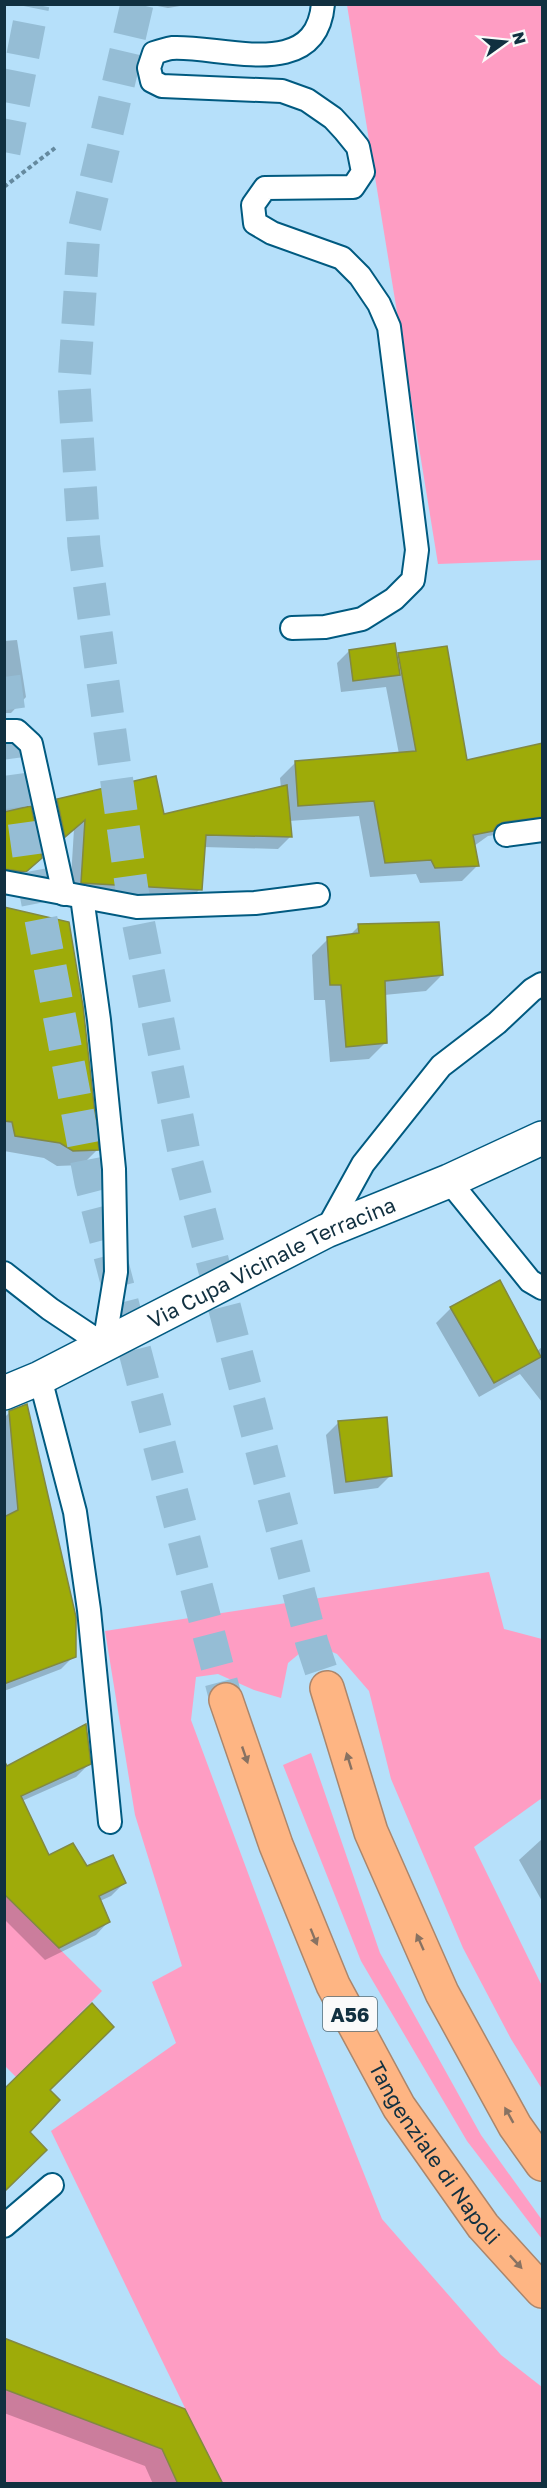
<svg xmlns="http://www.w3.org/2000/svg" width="547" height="2488" font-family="'Golos Text',sans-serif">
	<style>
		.green { fill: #fe9dc3 }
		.shadow { fill: #0003 }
		.building { fill: #9eab09; stroke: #818943; stroke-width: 1.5 }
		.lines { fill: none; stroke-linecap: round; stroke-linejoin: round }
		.motorway-tunnel { stroke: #95bdd5; stroke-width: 33; stroke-dasharray: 33 16; stroke-linecap: butt }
		.service-casing { stroke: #005a80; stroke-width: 26 }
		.minor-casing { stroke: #005a80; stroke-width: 36 }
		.motorway-casing { stroke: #ab866c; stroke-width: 36 }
		.path { stroke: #658a9f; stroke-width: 4; stroke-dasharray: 4.5 3; stroke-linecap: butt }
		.service { stroke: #fff; stroke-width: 22 }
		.minor { stroke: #fff; stroke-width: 33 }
		.motorway { stroke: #feb583; stroke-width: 33 }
		.oneway { fill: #887262 }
		.labels { text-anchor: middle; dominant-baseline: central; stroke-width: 4.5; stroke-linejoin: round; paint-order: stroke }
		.shield { fill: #fafafa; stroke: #576d78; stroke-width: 1.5 }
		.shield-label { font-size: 20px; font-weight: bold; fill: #113040 }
		.street-label { font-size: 21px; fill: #113040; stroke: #fafafa }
	</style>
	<rect width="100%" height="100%" fill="#b6e0fa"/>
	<g class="green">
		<path d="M347,5H542V560L438,564Z"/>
		<path d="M489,1572L504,1629L542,1639V1798L474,1847L542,1986V2089L511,2039L463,1948L391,1779L369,1691L337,1654L312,1643L288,1663L281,1698L254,1690L218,1674L196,1677L191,1720L305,2026L382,2219L501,2355L542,2387V2483H5L4,2338L185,2408L51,2131L176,2043L152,1982L182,1966L135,1815L105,1631Z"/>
		<path d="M311,1753L380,1953L481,2135L542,2220V2239L467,2141L361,1961L283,1765Z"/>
		<path d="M4,1894L102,1991L17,2078L5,2066Z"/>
	</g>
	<g class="shadow">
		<path d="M147,4H192L168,8Z"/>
		<path d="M17,640L26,697L11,713H4V641Z"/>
		<path d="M349,651L396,656L398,654L466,762L542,745V832L524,831L488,836L474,846L478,865L462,881L420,883L416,874L370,877L359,816L289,821L290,837L278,849L203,847L200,889L188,901L70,894L74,829L53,847L46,813L58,801L162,816L281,788L280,778L295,763L399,754L386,687L341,692L337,663Z"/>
		<path d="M4,793L25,794L41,857L9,887L4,886Z"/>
		<path d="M4,909L97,1150L82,1165L57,1166L44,1158L4,1151Z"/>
		<path d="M359,926L442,975L426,991L384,995L385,1043L369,1059L330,1062L325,1000H314L312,955L328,939L349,936Z"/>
		<path d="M451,1308L536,1352L542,1347V1402L520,1374L479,1397L436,1323Z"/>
		<path d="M10,1412L74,1656L61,1669L4,1691V1418Z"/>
		<path d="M338,1423L390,1476L378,1488L334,1494L326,1435Z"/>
		<path d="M89,1764L76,1777L22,1801L48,1857L87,1868L124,1883L111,1896L100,1901L108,1922L96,1935L45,1960L4,1919V1769Z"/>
		<path d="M542,1839V1901L519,1860Z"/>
		<path d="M4,2339L221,2484H153L145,2466L4,2413Z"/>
	</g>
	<g class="building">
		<path d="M395,643L400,675L353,681L349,650Z"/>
		<path d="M447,646L467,760L543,743V817L504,822L497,825L493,831L473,835L479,866L435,868L431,860L385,863L374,801L298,806L295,761L416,751L398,653Z"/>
		<path d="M156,776L164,814L287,785L292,837L206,835L202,890L81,883L85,820L65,837L57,799Z"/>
		<path d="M31,806L42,858L26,872L4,869V812Z"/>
		<path d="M4,907L69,922L83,1006L99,1150L73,1151L60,1143L15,1136L12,1122L4,1121Z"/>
		<path d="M439,922L443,975L385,981L387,1043L346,1047L341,985H330L327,937L359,933L358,924Z"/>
		<path d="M500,1280L541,1357L494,1383L450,1307Z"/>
		<path d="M27,1404L76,1617V1657L4,1684V1517L18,1510L9,1411Z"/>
		<path d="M387,1417L392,1476L346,1482L338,1421Z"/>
		<path d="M86,1724L91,1764L21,1796L49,1855L73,1843L87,1866L113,1855L126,1883L99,1896L110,1922L59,1948L4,1894V1760L7,1766Z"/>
		<path d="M92,2003L114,2027L50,2090L60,2100L30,2132L47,2150L4,2192V2089Z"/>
		<path d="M4,2338L185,2409L223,2484H178L162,2449L4,2389Z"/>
	</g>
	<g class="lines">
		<g class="motorway-tunnel">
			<path d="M137,4L84,231L74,384L84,546L132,890L184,1152L312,1643L327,1688"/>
			<path d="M4,152L33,4"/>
			<path d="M4,677L29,856L91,1183L226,1700"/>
		</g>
		<g class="service-casing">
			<g id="service">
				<path d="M292,628L325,627L362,619L394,599L413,580L417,550L389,327L379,304L360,276L342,258L272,233L255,223L253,205L265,188L353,187L363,172L358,147L345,131L333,118L307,100L282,91L162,86L152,81L149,68L154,53C160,51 166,49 172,48C221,45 316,83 323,4"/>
				<path d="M4,731H17L31,744L64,894"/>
				<path d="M506,835L542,830"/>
				<path d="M4,882L137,907L255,903L318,895"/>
				<path d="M449,1181L530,1281L542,1288"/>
				<path d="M326,1231L363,1164L441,1066L497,1023L532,990L542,984"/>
				<path d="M4,1273L50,1309L104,1345L116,1272L114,1169L99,1020L82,897"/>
				<path d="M40,1378L75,1512L89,1610L110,1822"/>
				<path d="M4,2226L52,2185"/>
			</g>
		</g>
		<g class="minor-casing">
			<g id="minor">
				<path id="s1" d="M4,1393L40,1378L326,1231L449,1181L542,1138"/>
			</g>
		</g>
		<g class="motorway-casing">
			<g id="motorway">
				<path d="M327,1688L371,1832L442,1993L515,2126L542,2164"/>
				<path id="s2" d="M226,1700L276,1845L333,1985L399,2107L483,2226L542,2291"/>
			</g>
		</g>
		<path class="path" d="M4,187L55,148"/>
		<use href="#service" class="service"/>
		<use href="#minor" class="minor"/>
		<use href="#motorway" class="motorway"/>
	</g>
	<defs><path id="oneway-solid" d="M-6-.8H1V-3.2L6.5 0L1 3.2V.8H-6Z" transform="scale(1.5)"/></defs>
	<g class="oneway">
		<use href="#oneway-solid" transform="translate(245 1755) rotate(71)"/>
		<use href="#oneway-solid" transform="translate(349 1761) rotate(-107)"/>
		<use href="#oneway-solid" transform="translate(314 1937) rotate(68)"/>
		<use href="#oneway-solid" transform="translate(420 1942) rotate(-114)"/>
		<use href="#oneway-solid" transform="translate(509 2115) rotate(-119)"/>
		<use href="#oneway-solid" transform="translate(516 2262) rotate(47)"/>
	</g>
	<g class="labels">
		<rect class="shield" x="323" y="1997" width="54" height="34" rx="4.5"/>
		<g class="shield-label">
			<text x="350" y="2014">A56</text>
		</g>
		<g class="street-label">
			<text stroke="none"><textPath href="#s1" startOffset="298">Via Cupa Vicinale Terracina</textPath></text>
			<text stroke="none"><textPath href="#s2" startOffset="501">Tangenziale di Napoli</textPath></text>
		</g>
	</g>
	<rect width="547" height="2488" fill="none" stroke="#113040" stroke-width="12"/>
	<g transform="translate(505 42) rotate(75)" stroke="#fafafa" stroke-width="4.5" paint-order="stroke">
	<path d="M0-4.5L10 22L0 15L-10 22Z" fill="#113040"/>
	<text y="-9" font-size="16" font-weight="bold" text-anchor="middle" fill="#113040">N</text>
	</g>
</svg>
